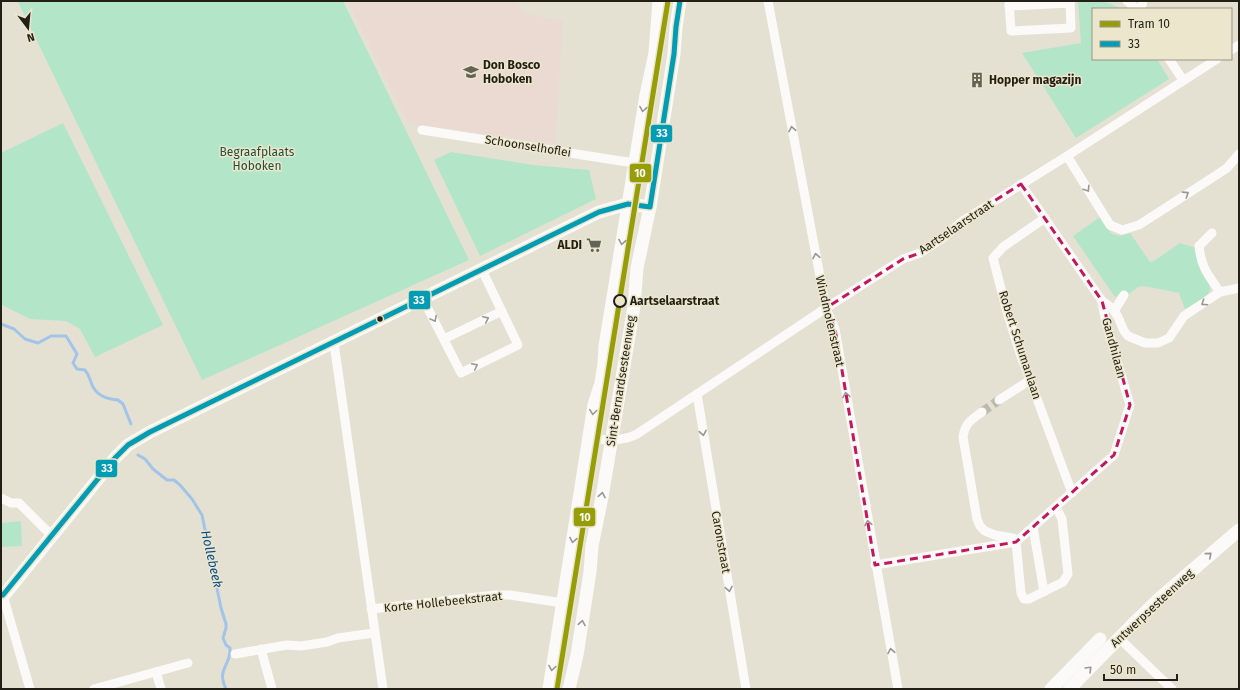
<svg xmlns="http://www.w3.org/2000/svg" width="1240" height="690" font-family="'Fira Sans',sans-serif">
	<style>
		.education { fill: #eadad2 }
		.green { fill: #b3e5c9 }
		.lines { fill: none; stroke-linecap: round; stroke-linejoin: round }
		.stream { stroke: #a2c4e9; stroke-width: 3 }
		.street-tunnel { stroke: #bdbaad; stroke-width: 9; stroke-dasharray: 9 4.5; stroke-linecap: butt }
		.street { stroke: #fbfaf8; stroke-width: 9 }
		.secondary { stroke: #fbfaf8; stroke-width: 13 }
		.bus-1-casing { stroke: #ebe6cc; stroke-width: 8 }
		.bus-1 { stroke: #009cb4; stroke-width: 5 }
		.tram-1-casing { stroke: #ebe6cc; stroke-width: 8 }
		.tram-1 { stroke: #969d07; stroke-width: 5 }
		.oneway { stroke: #999792 }
		.marked { fill: none; stroke: #c2185b; stroke-width: 3; stroke-dasharray: 8 5; stroke-linejoin: round }
		.stop-dot { fill: #ebe6cc; stroke: #211f16; stroke-width: 2 }
		.bus-dot { fill: #211f16; stroke: #ebe6cc; stroke-width: 1.5 }
		.labels { text-anchor: middle; dominant-baseline: central; stroke-width: 3; stroke-linejoin: round; paint-order: stroke }
		.poi-label { font-size: 12px; font-weight: bold; fill: #211f16; stroke: #ebe6cc; text-anchor: start }
		.street-label { font-size: 12px; fill: #211f16; stroke: #ebe6cc }
		.park-label { font-size: 12px; fill: #21523f; stroke: #ebe6cc }
		.stop-label { font-size: 12px; font-weight: bold; fill: #211f16; stroke: #ebe6cc; text-anchor: start }
		.water-label { font-size: 13px; font-style: italic; fill: #074c8e; stroke: #ebe6cc }
		.line-badge { stroke: #ebe6cc; stroke-width: 1.5 }
		.badge-label { font-size: 11px; text-anchor: middle; font-weight: bold; fill: #fff }
	</style>
	<rect width="100%" height="100%" fill="#e4e1d3"/>
	<path class="education" d="M348,1H517L522,13L563,21L555,144L408,123Z"/>
	<g class="green">
		<path d="M19,1H343L469,260L202,380L18,2Z"/>
		<path d="M1078,1C1095,1 1107,0 1121,9H1093V59H1157L1169,79L1076,138L1022,53L1081,43Z"/>
		<path d="M63,123L163,325L95,357L80,329L66,321L30,319L2,305L1,302V153Z"/>
		<path d="M451,152L533,165L589,170L596,199L480,256L434,160Z"/>
		<path d="M1100,217C1108,230 1112,241 1130,233L1150,262L1154,261L1180,243L1196,248L1199,267L1209,283L1210,290L1206,297L1185,309L1179,293L1144,286L1138,287L1129,294L1124,291L1115,297L1073,236Z"/>
		<path d="M21,521L22,546L2,547L1,523Z"/>
	</g>
	<g class="lines">
		<g class="stream">
			<path d="M1,324L14,329L25,339L38,343L51,336H66L77,354L73,363L77,369L85,370C90,376 90,381 93,387C99,397 108,399 118,400L123,404L131,424"/>
			<path d="M138,455L145,459L153,469L167,480H174L180,485L192,499L202,515L221,608L226,624V628L223,638L226,645L230,648C231,667 216,668 226,689"/>
		</g>
		<path class="street-tunnel" d="M982,412L999,400"/>
		<g class="street">
			<path d="M768,1L826,308L835,329L898,689"/>
			<path d="M1009,1L1011,31L1071,28L1070,1"/>
			<path d="M1127,1L1137,9"/>
			<path d="M1009,6L1070,3"/>
			<path d="M1141,9L1143,1"/>
			<path d="M1231,50L1239,45"/>
			<path d="M1169,59L1183,80"/>
			<path d="M422,130L634,163"/>
			<path d="M1067,156L1110,225L1122,230L1139,225L1218,174L1227,168L1239,154"/>
			<path d="M1045,218L1003,247L993,258L1007,312L1020,353L1072,493"/>
			<path d="M1212,233L1199,246C1201,267 1208,275 1220,292"/>
			<path d="M423,299L461,373L518,345L482,270"/>
			<path d="M1102,301L1113,309L1118,317L1124,331L1128,336L1145,343H1158L1169,338L1184,316L1220,292L1239,288"/>
			<path d="M1114,311L1124,295"/>
			<path d="M444,339L502,311"/>
			<path d="M334,343L383,689"/>
			<path d="M697,394L746,689"/>
			<path d="M999,400L1030,380"/>
			<path d="M982,412C971,420 965,423 963,437L977,519L980,526L985,531L995,535L1013,538L1016,542L1021,593L1024,599H1029L1063,582L1068,574L1062,519L1056,507"/>
			<path d="M590,439C605,440 622,442 637,434L826,308L903,259L920,253L943,238L961,222L1067,156L1217,59"/>
			<path d="M1,498L11,503H19L51,535"/>
			<path d="M1033,527L1044,592"/>
			<path d="M875,565L1016,542L1114,455L1130,405L1106,323L1102,301L1021,184"/>
			<path d="M2,592L30,689"/>
			<path d="M371,609L496,595H510L563,603"/>
			<path d="M1119,638L1172,689"/>
			<path d="M261,649L272,689"/>
			<path d="M235,654L287,645L301,646L327,642L338,638L374,633"/>
			<path d="M156,672L161,689"/>
			<path d="M94,689L188,663"/>
		</g>
		<g class="secondary">
			<path d="M1,599L115,458L128,445L150,432L599,212L628,204L650,207"/>
			<path d="M549,689L594,405L601,383L604,364L605,346L646,95L655,53L659,1"/>
			<path d="M569,689L577,655L590,572L592,546L602,497L634,306L637,268L650,207L674,54L676,27L680,1"/>
			<path d="M1051,689L1100,639"/>
			<path d="M1069,689L1133,624L1160,598L1239,530"/>
		</g>
		<g class="bus-1-casing">
			<path id="bus-1" d="M3,595L115,458L128,445L150,432L599,212L628,204L650,207L674,54L676,27L680,1"/>
		</g>
		<use href="#bus-1" class="bus-1"/>
		<g class="tram-1-casing">
			<path id="tram-1" d="M557,689L668,1"/>
		</g>
		<use href="#tram-1" class="tram-1"/>
	</g>
	<defs><path id="oneway-chevron" d="M-2-3.5L2.5 0L-2 3.5" fill="none" stroke-width="1.6" stroke-linecap="round" stroke-linejoin="round"/></defs>
	<g class="oneway">
		<use href="#oneway-chevron" transform="translate(643 109) rotate(99)"/>
		<use href="#oneway-chevron" transform="translate(792 129) rotate(-101)"/>
		<use href="#oneway-chevron" transform="translate(1087 189) rotate(57)"/>
		<use href="#oneway-chevron" transform="translate(1186 194) rotate(-33)"/>
		<use href="#oneway-chevron" transform="translate(622 242) rotate(99)"/>
		<use href="#oneway-chevron" transform="translate(816 256) rotate(-101)"/>
		<use href="#oneway-chevron" transform="translate(1204 303) rotate(146)"/>
		<use href="#oneway-chevron" transform="translate(434 319) rotate(62)"/>
		<use href="#oneway-chevron" transform="translate(486 319) rotate(-26)"/>
		<use href="#oneway-chevron" transform="translate(475 366) rotate(-26)"/>
		<use href="#oneway-chevron" transform="translate(846 395) rotate(-100)"/>
		<use href="#oneway-chevron" transform="translate(593 412) rotate(98)"/>
		<use href="#oneway-chevron" transform="translate(703 433) rotate(80)"/>
		<use href="#oneway-chevron" transform="translate(602 495) rotate(-80)"/>
		<use href="#oneway-chevron" transform="translate(868 523) rotate(-100)"/>
		<use href="#oneway-chevron" transform="translate(573 540) rotate(99)"/>
		<use href="#oneway-chevron" transform="translate(1209 555) rotate(-41)"/>
		<use href="#oneway-chevron" transform="translate(729 589) rotate(80)"/>
		<use href="#oneway-chevron" transform="translate(582 623) rotate(-81)"/>
		<use href="#oneway-chevron" transform="translate(891 651) rotate(-100)"/>
		<use href="#oneway-chevron" transform="translate(552 668) rotate(99)"/>
		<use href="#oneway-chevron" transform="translate(1089 669) rotate(-45)"/>
	</g>
	<path class="marked" d="M1021,184L1102,301L1130,405L1114,455L1016,542L875,565L835,329L826,308L903,259L920,253L961,222Z"/>
	<defs>
		<g id="school-bare" transform="scale(1.2)"><path d="M0-5L7-2L0 1L-7-2ZM-4 1L0 2.5L4 1V4Q0 6-4 4Z" fill="#656358" stroke="#ebe6cc" stroke-width="2.5" paint-order="stroke"/></g>
		<g id="building-bare" transform="scale(1.2)"><path d="M-4-6H4V6H1V3H-1V6H-4ZM-2.5-4.3h1.7v1.8h-1.7ZM.8-4.3h1.7v1.8H.8ZM-2.5-1h1.7V.8h-1.7ZM.8-1h1.7V.8H.8Z" fill="#656358" stroke="#ebe6cc" stroke-width="2.5" paint-order="stroke"/></g>
		<g id="supermarket-bare" transform="scale(1.2)"><path d="M-6-5.5h2.5l.6 2H6L4.5 2H-2.5L-4.4-4H-6ZM-1.5 3.2a1.3 1.3 0 1 0 .1 0ZM3 3.2a1.3 1.3 0 1 0 .1 0Z" fill="#656358" stroke="#ebe6cc" stroke-width="2.5" paint-order="stroke"/></g>
	</defs>
	<g fill-rule="evenodd">
		<use href="#school-bare" x="471" y="72"/>
		<use href="#building-bare" x="977" y="80"/>
		<use href="#supermarket-bare" x="594" y="245"/>
	</g>
	<circle class="stop-dot" cx="620" cy="301" r="6"/>
	<circle class="bus-dot" cx="380" cy="319" r="3.5"/>
	<g class="labels">
		<g class="poi-label">
			<text x="483" y="65">Don Bosco<tspan x="483" dy="14">Hoboken</tspan></text>
			<text x="989" y="80">Hopper magazijn</text>
			<text x="582" y="245" text-anchor="end">ALDI</text>
		</g>
		<g class="street-label">
			<text transform="translate(528 146) rotate(9)">Schoonselhoflei</text>
			<text transform="translate(956 227) rotate(-34)">Aartselaarstraat</text>
			<text transform="translate(830 321) rotate(77)">Windmolenstraat</text>
			<text transform="translate(1020 345) rotate(72)">Robert Schumanlaan</text>
			<text transform="translate(1114 348) rotate(75)">Gandhilaan</text>
			<text transform="translate(621 381) rotate(-81)">Sint-Bernardsesteenweg</text>
			<text transform="translate(721 542) rotate(80)">Caronstraat</text>
			<text transform="translate(443 602) rotate(-6)">Korte Hollebeekstraat</text>
			<text transform="translate(1152 608) rotate(-43)">Antwerpsesteenweg</text>
		</g>
		<g class="park-label">
			<text x="257" y="152">Begraafplaats<tspan x="257" dy="14">Hoboken</tspan></text>
		</g>
		<g class="stop-label">
			<text x="630" y="301">Aartselaarstraat</text>
		</g>
		<g class="water-label">
			<text transform="translate(212 559) rotate(77)">Hollebeek</text>
		</g>
	</g>
	<g class="line-badge">
		<rect x="650" y="124" width="23" height="19" rx="4" fill="#009cb4"/>
		<rect x="629" y="163" width="23" height="20" rx="4" fill="#969d07"/>
		<rect x="408" y="290" width="23" height="20" rx="4" fill="#009cb4"/>
		<rect x="95" y="459" width="23" height="19" rx="4" fill="#009cb4"/>
		<rect x="573" y="507" width="23" height="20" rx="4" fill="#969d07"/>
	</g>
	<g class="badge-label">
		<text x="662" y="137">33</text>
		<text x="640" y="177">10</text>
		<text x="419" y="304">33</text>
		<text x="107" y="472">33</text>
		<text x="585" y="521">10</text>
	</g>
	<rect width="1240" height="690" fill="none" stroke="#211f16" stroke-width="4"/>
	<rect x="1092" y="8" width="140" height="52" fill="#ebe6cc" stroke="#9a9683"/>
	<rect x="1100" y="21" width="20" height="6" fill="#969d07" stroke="#9a9683"/>
	<text x="1128" y="28" font-size="12" fill="#211f16">Tram 10</text>
	<rect x="1100" y="41" width="20" height="6" fill="#009cb4" stroke="#9a9683"/>
	<text x="1128" y="48" font-size="12" fill="#211f16">33</text>
	<g transform="translate(28 28) rotate(164)" stroke="#ebe6cc" stroke-width="3" paint-order="stroke">
	<path d="M0-3L7 15L0 10L-7 15Z" fill="#211f16"/>
	<text y="-6" font-size="11" font-weight="bold" text-anchor="middle" fill="#211f16">N</text>
	</g>
	<path d="M1104 674v6h73v-6" fill="none" stroke="#211f16" stroke-width="2"/>
	<text x="1110" y="674" font-size="12" fill="#211f16" stroke="#ebe6cc" stroke-width="3" paint-order="stroke">50 m</text>
</svg>
